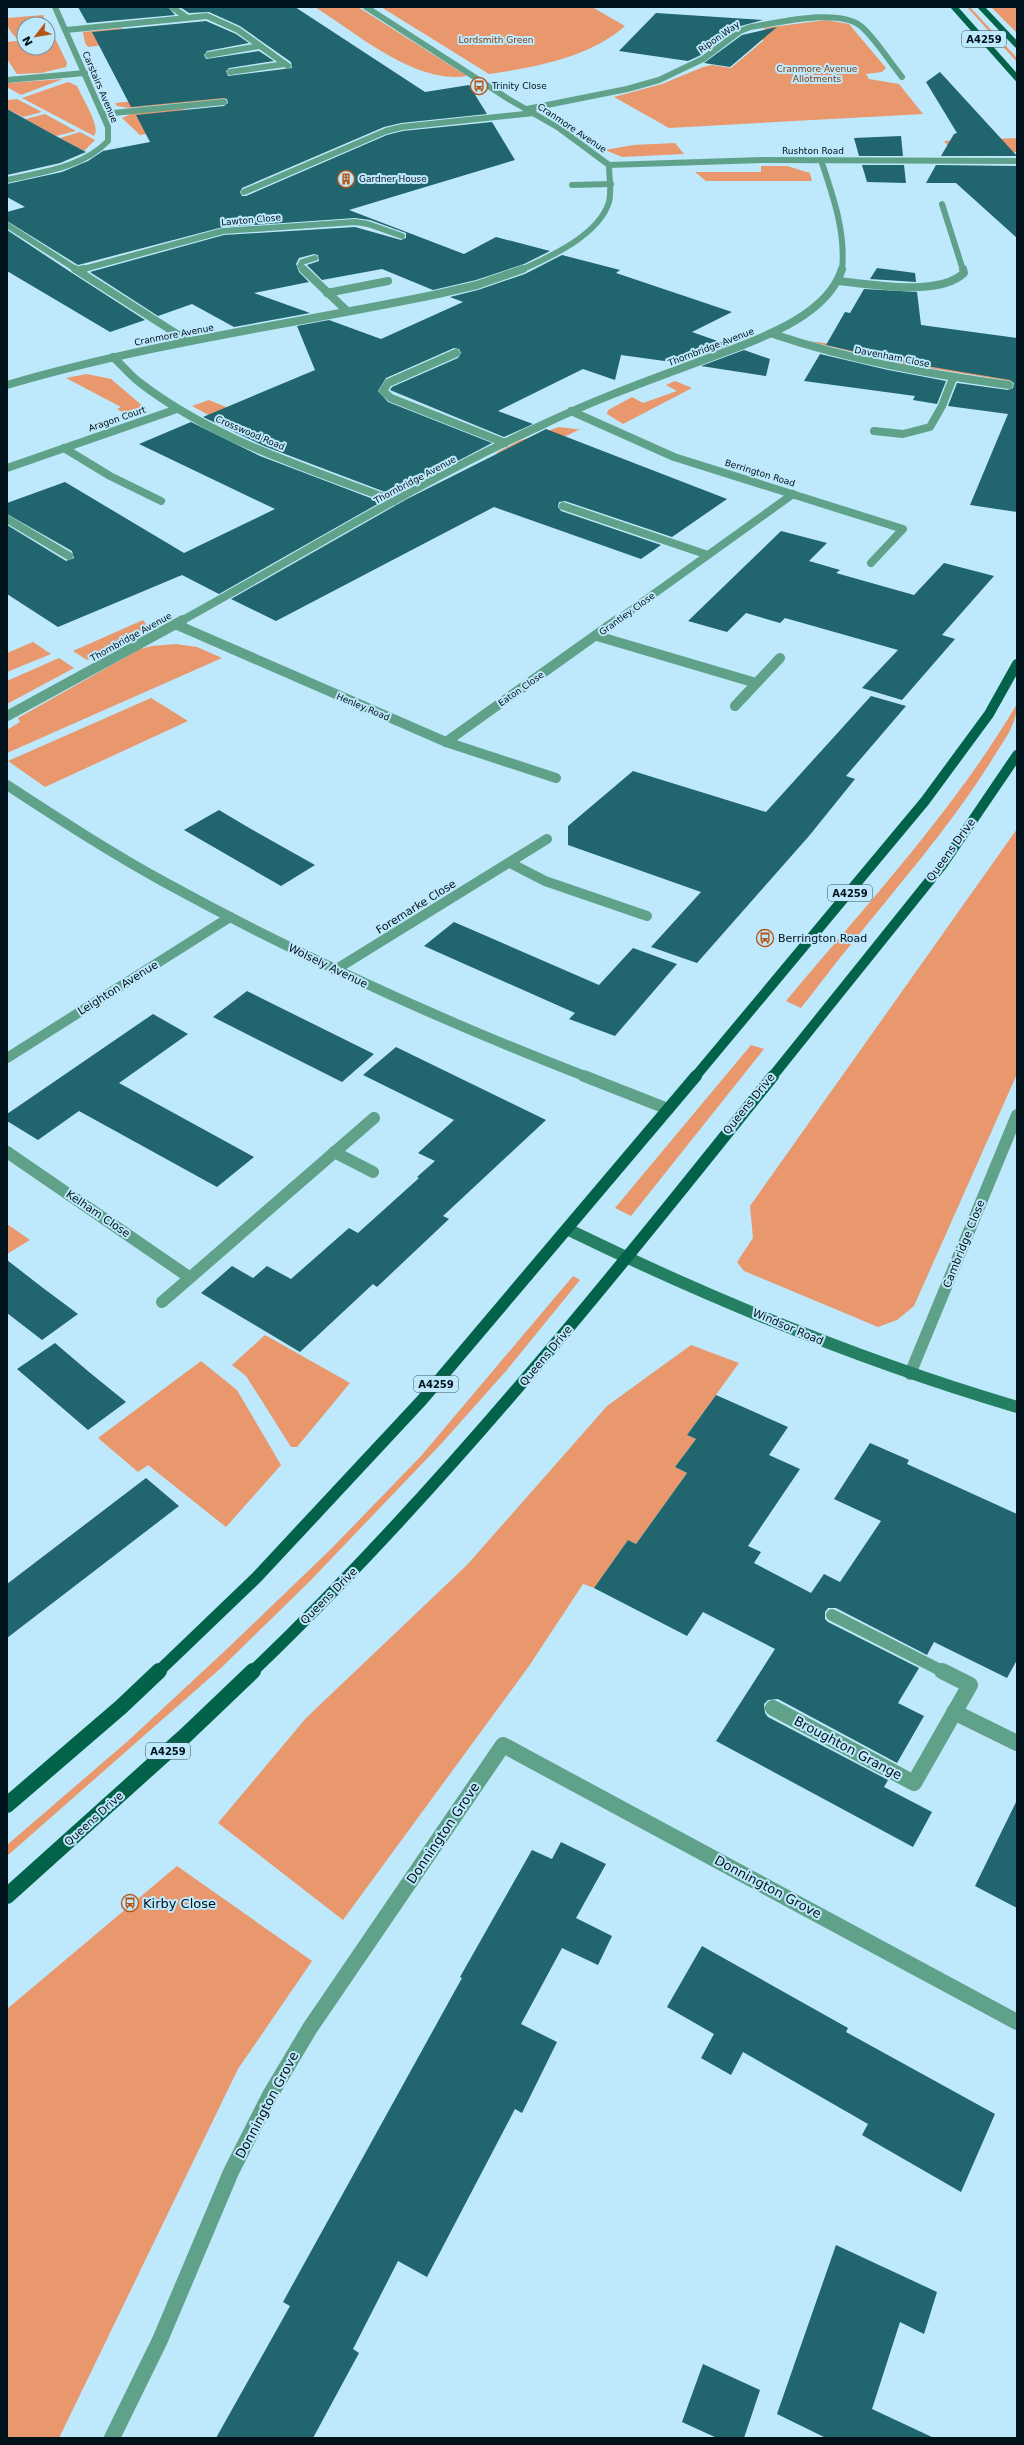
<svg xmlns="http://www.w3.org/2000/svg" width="1024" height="2445" font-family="'DejaVu Sans',sans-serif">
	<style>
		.green { fill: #e9986d }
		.building { fill: #21656e }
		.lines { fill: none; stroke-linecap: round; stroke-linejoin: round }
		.lane-far3 { stroke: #60a289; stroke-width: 6 }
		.lane-far2 { stroke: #60a289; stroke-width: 8 }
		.lane-far1 { stroke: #60a289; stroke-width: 12 }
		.lane { stroke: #60a289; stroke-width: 16 }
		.street-far4 { stroke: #60a289; stroke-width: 6 }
		.street-far3 { stroke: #60a289; stroke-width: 8 }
		.street-far2 { stroke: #60a289; stroke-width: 10 }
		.street-far1 { stroke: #60a289; stroke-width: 12 }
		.street { stroke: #60a289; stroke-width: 16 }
		.secondary { stroke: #257f63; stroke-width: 12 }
		.primary-far3 { stroke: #03634a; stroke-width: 6 }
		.primary-far2 { stroke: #03634a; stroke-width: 10 }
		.primary-far1 { stroke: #03634a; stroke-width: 12 }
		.primary { stroke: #03634a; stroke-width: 16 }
		.labels { text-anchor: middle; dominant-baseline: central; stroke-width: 4; stroke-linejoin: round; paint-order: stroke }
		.far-street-label { font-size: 9px; fill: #00121b; stroke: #bee8fb }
		.far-park-label { font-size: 9px; fill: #843b08; stroke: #bee8fb }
		.far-poi-label { font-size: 9px; fill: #00121b; stroke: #bee8fb; text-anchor: start }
		.shield { fill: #bee8fb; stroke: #39525e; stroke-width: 1 }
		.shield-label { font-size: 10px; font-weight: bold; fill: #00121b }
		.street-label { font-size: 11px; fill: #00121b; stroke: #bee8fb }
		.poi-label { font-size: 11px; fill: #00121b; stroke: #bee8fb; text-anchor: start }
		.near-street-label { font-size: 13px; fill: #00121b; stroke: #bee8fb }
		.near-poi-label { font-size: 13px; fill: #00121b; stroke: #bee8fb; text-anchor: start }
	</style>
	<rect width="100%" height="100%" fill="#bee8fb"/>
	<g class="green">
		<path d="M315,7H358L467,76C416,85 356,33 315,7Z"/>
		<path d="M381,7H592L625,26C589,58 535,67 489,74Z"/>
		<path d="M967,7H970L1017,58V62Z"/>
		<path d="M991,7H1017V33Z"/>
		<path d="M43,15L47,24H24V38L17,39C11,31 7,30 7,18Z"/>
		<path d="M826,20L849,24L886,68L882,72L866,74L869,79L899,84L923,114L669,128L614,97L662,84L703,67L712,65L731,68L764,40L750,37L765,30L764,28Z"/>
		<path d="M122,28L126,42L88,47L85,43L83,32Z"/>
		<path d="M54,36L67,63L66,67L41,73L17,74L7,59V42L24,40V48H48V37Z"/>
		<path d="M63,79L21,95L7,87V83Z"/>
		<path d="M68,82L77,86C81,96 102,128 94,136L22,98Z"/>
		<path d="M228,92L232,98L129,108L117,106L115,103Z"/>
		<path d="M17,99L42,112L23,117L7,109V100Z"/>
		<path d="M179,109L199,111L210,123L140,135L122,118L131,114Z"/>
		<path d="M45,114L76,131L56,136L25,119Z"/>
		<path d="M80,132L95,140L84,151L60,138Z"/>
		<path d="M1017,138V152L955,155L944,141Z"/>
		<path d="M675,143L684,154L622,157L605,150L633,145Z"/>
		<path d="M761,166H787L810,173L812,181H706L695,172H761Z"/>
		<path d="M808,341L1017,367V382L898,363Z"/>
		<path d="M87,374L111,379L145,408L129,416L117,409L121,407L66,378Z"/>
		<path d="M675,381L692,388L623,424L607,414L608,410L632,397L643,403L677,391L666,385Z"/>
		<path d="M209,400L238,412L218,420L192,406Z"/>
		<path d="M559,427L583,430H578L517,461L496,453L519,441Z"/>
		<path d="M143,620L148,627L87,660L73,651Z"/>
		<path d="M33,642L51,654L7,672V653Z"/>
		<path d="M176,644L197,647L222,658L7,753V730L20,722L18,718L140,649L152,646Z"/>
		<path d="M59,658L74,668L7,704V681Z"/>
		<path d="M151,698L188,721L45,787L8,761Z"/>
		<path d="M1017,704C1017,726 1001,744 990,763C948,829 897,887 848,948C832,967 817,988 801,1008L786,1001C866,905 953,812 1017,704Z"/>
		<path d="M1017,829V1074L914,1306L897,1320L878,1327L744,1271L737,1262L753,1238L750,1206Z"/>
		<path d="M751,1045L764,1049L631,1216L615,1208Z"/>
		<path d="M7,1224L30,1240L7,1254Z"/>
		<path d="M573,1276L580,1280L506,1371L441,1444L310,1581L221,1668L7,1856V1845L129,1740L229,1647L331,1549L421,1456Z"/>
		<path d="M265,1335L350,1383L297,1447H291L246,1376L232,1365Z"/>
		<path d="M691,1345L739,1363L687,1435L696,1439L675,1467L687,1473L636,1544L628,1540L594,1588L583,1584L529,1666L343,1920L218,1823L306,1718L467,1565L607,1406Z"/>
		<path d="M201,1361L237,1390L281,1465L226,1527L148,1465L138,1472L98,1438Z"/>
		<path d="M177,1866L312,1961L238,2069L59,2438H7V2009Z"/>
	</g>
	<g class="building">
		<path d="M78,7H168L175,15L87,23Z"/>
		<path d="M180,7H295L425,92L469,85L487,114L401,123L384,127L242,188L240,192L242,196H246L387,135L403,131L492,122L515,160L349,210L464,254L496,237L550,251L524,264L476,280L433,290L382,269L322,280L307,265L319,261L318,255L314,254L299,258L296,264L299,272L309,282L254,293L310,313L234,327L192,304L158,316L90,272L224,235L355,227L401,240L406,238V233L370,220L355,218L223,227L78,265L7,221V212L25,207L7,197V184L62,172L88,161L103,151L150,142L136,115L224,106L228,103L227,99L224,98L131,107L92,32L206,21L236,34L249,43L207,51L204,55L206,59L259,51L274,61L229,68L226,71L228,76L292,68L291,62L240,26L209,12L189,13Z"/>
		<path d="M656,13L763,20L737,27L701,55L688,61L619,51Z"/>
		<path d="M777,27L730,67L704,63L742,35Z"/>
		<path d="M940,72L1017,156H941L954,134L957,133L926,82Z"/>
		<path d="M7,109L56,136L86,152L60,163L7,175Z"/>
		<path d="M901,136L903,156H859L854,138Z"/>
		<path d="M862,165H904L906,183L867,182Z"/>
		<path d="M936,165L1017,166V238L956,183H926Z"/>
		<path d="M7,230L72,273L145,320L110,332L7,271Z"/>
		<path d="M562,255L620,270L616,273L732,312L692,332L729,345L679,363L621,355L615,380L583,369L498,411L533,424L504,437L390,390L392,387L458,358L461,353L459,349L454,348L386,378L378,391L388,402L492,443L393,495L264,446L203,417L315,370L297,326L329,320L381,339L463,302L450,297L478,290L525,274Z"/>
		<path d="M877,268L915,273L916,282L870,279Z"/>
		<path d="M864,289L917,292L921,325L1017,338V512L970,505L1008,414L948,406L957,383L1008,390L1013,388L1014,383L1010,380L891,360L826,345L845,312L850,313Z"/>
		<path d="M744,350L770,359L766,376L701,366Z"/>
		<path d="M820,354L888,370L946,381L937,404L913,400L915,396L804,381Z"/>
		<path d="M191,422L260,456L381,502L219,594L182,575L58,627L7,594V525L66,561L74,558L72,551L7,514V503L65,482L184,553L275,509L139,444Z"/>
		<path d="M546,429L727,499L672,537L565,501L559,502L558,507L561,511L661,545L641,559L494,507L276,621L231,599L407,499Z"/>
		<path d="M781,531L827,543L809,561L840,570L836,573L914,595L944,563L994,576L942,635L955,639L902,700L862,688L898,650L785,618L780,623L746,613L727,632L688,621Z"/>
		<path d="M871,696L906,706L846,776L855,779L809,836L697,963L651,947L701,892L568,845V826L633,771L766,812Z"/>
		<path d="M219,810L251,829L315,865L281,886L184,830Z"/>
		<path d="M454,922L599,985L633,948L677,964L615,1036L569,1019L575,1013L424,946Z"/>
		<path d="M247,991L271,1003L374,1054L342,1082L213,1017Z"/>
		<path d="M153,1014L188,1034L119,1083L254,1157L217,1187L79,1111L38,1140L7,1121V1114Z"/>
		<path d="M396,1047L546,1120L443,1216L449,1219L377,1287L373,1284L300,1352L201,1293L232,1266L253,1278L267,1266L291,1279L349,1228L358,1233L419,1178L417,1177L435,1161L418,1153L454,1120L363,1075Z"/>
		<path d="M7,1260L43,1288L78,1314L42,1340L7,1313Z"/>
		<path d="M55,1343L89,1372L126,1402L88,1430L17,1369Z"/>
		<path d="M716,1395L788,1427L769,1455L800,1469L748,1546L761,1552L754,1563L811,1593L824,1574L840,1582L881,1521L834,1499L870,1443L909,1460L907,1464L1017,1514V1660L1007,1678L934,1642L927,1655L836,1608H828L825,1612V1619L828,1622L919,1668L898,1703L924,1716L897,1763L778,1699L768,1700L764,1704L765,1713L768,1717L888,1780L884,1787L932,1812L913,1847L716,1741L775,1649L703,1612L687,1636L594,1588L628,1540L636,1544L687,1473L675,1467L696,1439L687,1435Z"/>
		<path d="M146,1478L179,1506L7,1638V1584Z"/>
		<path d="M1017,1800V1908L975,1886Z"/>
		<path d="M561,1842L606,1864L576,1918L612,1936L598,1965L562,1948L521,2024L557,2042L522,2113L515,2109L427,2277L398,2261L353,2349L359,2353L313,2438H216L290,2306L283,2302L462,1978L460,1977L532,1850L552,1859Z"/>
		<path d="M702,1946L848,2028L846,2032L995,2114L961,2192L862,2135L868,2124L743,2052L731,2075L701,2058L714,2034L667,2007Z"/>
		<path d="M836,2245L937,2292L924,2334L900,2322L872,2409L934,2438H826L777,2414Z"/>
		<path d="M703,2364L760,2390L744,2438H717L682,2422Z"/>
	</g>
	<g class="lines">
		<g class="lane-far3">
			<path d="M172,7L186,17"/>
			<path d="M66,30L207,16L238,30L288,66"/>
			<path d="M208,55L259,46"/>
			<path d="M230,72L285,64"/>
			<path d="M103,114L224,102"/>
			<path d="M572,185L611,184"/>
			<path d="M942,204L963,270"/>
		</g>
		<g class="lane-far2">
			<path d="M838,281C871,284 939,297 964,273L963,269"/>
			<path d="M456,353L388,383L383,391L391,398L505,443"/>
			<path d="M874,431L903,434L930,427L942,406L953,378"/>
			<path d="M64,448L110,476L161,501"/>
			<path d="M563,506L708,555"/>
		</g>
		<path class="lane-far1" d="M832,1615L944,1672"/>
		<path class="lane" d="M773,1708L914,1783L970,1685L942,1671"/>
		<g class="street-far4">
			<path d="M366,7L510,100L559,128L609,165C609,177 612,190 609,202C599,235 550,257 521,270"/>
			<path d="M7,80L85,73"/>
			<path d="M527,109L627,89L659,80L703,59L740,31L751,27C778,23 840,7 862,27C877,41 889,61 902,77"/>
			<path d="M821,160C833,196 846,232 842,270"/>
			<path d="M609,165L762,160L1017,161"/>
			<path d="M7,180C42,172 82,168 108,141V127L55,7"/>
			<path d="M244,192L386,131L402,127L534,113"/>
			<path d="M7,225L77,270"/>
			<path d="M80,270L223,231L355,222L368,224L402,236"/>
			<path d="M304,270L300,266L302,262L315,258"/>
		</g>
		<g class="street-far3">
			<path d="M75,269L188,341"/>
			<path d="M303,269L347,311"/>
			<path d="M80,270L84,269"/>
			<path d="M327,293L388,281"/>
			<path d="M773,334C850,360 928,374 1009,385"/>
			<path d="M113,357C122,365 130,375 139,382C214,440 307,468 394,501"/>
			<path d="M7,385C149,343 294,324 438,294L477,285L523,269"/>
			<path d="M571,411L674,457L903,529L871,563"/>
			<path d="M7,468L177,409"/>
			<path d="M7,519L69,556"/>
			<path d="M181,621C301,555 418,482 542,425C600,397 661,376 722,353C762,338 828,315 842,269"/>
			<path d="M616,621L793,494"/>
		</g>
		<g class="street-far2">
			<path d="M175,624L446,742L556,778"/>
			<path d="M597,636L756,683"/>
			<path d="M735,706L780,658"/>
			<path d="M7,716L183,620"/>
			<path d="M446,742L617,620"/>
			<path d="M7,785C59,819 111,853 166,883C301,957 442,1021 587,1077"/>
			<path d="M510,863L545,881L647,916"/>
			<path d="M335,970L547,839"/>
			<path d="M7,1058L230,917"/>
		</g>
		<g class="street-far1">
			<path d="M584,1076L668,1109"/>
			<path d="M7,1152L189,1277"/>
			<path d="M334,1152L373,1172"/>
			<path d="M162,1302L374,1118"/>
			<path d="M910,1374L1017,1115"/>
		</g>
		<g class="street">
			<path d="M954,1712L1017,1743"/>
			<path d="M112,2438L160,2340L231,2172L270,2095L310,2028L503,1745L1017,2022"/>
		</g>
		<path class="secondary" d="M567,1229C713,1300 861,1361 1017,1407"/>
		<g class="primary-far3">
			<path d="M954,7L1017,78"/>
			<path d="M981,7L1017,45"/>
		</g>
		<g class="primary-far2">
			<path d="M695,1077L925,801L989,714L1017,664"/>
			<path d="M772,1077L943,864L1017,755"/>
		</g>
		<g class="primary-far1">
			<path d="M158,1672L257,1577L422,1400L696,1076"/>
			<path d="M252,1672C443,1489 608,1282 773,1076"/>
		</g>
		<g class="primary">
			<path d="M7,1805L121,1707L159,1671"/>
			<path d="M7,1896L186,1735L253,1671"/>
		</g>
	</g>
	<defs>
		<g id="bus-ring" transform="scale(0.9)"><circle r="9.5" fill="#bee8fb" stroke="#b65515" stroke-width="1.5"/><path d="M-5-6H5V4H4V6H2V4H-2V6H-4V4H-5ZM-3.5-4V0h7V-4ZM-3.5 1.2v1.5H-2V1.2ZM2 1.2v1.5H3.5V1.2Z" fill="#b65515"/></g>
		<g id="building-ring" transform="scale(0.9)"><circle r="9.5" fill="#bee8fb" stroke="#b65515" stroke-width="1.5"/><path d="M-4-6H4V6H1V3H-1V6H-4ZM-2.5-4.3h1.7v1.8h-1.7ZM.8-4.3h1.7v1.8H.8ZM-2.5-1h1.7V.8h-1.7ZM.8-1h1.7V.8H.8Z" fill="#b65515"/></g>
	</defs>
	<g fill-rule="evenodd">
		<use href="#bus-ring" x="479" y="86"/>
		<use href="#building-ring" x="346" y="179"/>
		<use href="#bus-ring" x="765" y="938"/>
		<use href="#bus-ring" x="130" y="1903"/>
	</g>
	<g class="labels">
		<g class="far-street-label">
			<text transform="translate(719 37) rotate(-35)">Ripon Way</text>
			<text transform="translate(100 87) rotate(67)">Carstairs Avenue</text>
			<text transform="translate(572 128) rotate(34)">Cranmore Avenue</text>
			<text x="813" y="151">Rushton Road</text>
			<text transform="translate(251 220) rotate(-5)">Lawton Close</text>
			<text transform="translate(174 335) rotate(-11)">Cranmore Avenue</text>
			<text transform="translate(711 347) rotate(-21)">Thornbridge Avenue</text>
			<text transform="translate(892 357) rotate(11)">Davenham Close</text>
			<text transform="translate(117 419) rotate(-19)">Aragon Court</text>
			<text transform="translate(250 433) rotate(23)">Crosswood Road</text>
			<text transform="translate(760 473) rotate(17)">Berrington Road</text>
			<text transform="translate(415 480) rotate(-28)">Thornbridge Avenue</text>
			<text transform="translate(627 614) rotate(-36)">Grantley Close</text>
			<text transform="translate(131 637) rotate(-29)">Thornbridge Avenue</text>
			<text transform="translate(521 689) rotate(-35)">Eaton Close</text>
			<text transform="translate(363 707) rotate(23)">Henley Road</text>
		</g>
		<g class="far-park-label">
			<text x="496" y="40">Lordsmith Green</text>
			<text x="817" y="69">Cranmore Avenue<tspan x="817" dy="10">Allotments</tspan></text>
		</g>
		<g class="far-poi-label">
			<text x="492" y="86">Trinity Close</text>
			<text x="359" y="179">Gardner House</text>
		</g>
		<g class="shield">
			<rect x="962" y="31" width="44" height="16" rx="3"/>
			<rect x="828" y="885" width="44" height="16" rx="3"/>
			<rect x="414" y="1376" width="44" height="16" rx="3"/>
			<rect x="146" y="1743" width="44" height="16" rx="3"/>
		</g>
		<g class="shield-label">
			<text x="984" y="39">A4259</text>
			<text x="850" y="893">A4259</text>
			<text x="436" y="1384">A4259</text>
			<text x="168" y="1751">A4259</text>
		</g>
		<g class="street-label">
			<text transform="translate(951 850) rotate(-54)">Queens Drive</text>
			<text transform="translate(416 907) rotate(-32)">Foremarke Close</text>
			<text transform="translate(328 966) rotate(26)">Wolsely Avenue</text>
			<text transform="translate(118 988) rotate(-32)">Leighton Avenue</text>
			<text transform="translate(749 1104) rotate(-51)">Queens Drive</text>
			<text transform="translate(98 1214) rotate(34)">Kelham Close</text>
			<text transform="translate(964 1244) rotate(-68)">Cambridge Close</text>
			<text transform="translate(788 1327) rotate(23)">Windsor Road</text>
			<text transform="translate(546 1356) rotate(-50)">Queens Drive</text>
			<text transform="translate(329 1596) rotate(-45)">Queens Drive</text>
			<text transform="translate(94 1819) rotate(-42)">Queens Drive</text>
		</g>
		<g class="poi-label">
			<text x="778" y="938">Berrington Road</text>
		</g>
		<g class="near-street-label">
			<text transform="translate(848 1748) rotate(28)">Broughton Grange</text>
			<text transform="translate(443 1833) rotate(-56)">Donnington Grove</text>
			<text transform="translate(768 1887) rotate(28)">Donnington Grove</text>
			<text transform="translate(267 2105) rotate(-62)">Donnington Grove</text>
		</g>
		<g class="near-poi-label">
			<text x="143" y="1903">Kirby Close</text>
		</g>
	</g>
	<rect width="1024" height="2445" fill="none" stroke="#00121b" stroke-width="16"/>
	<g transform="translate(36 36) rotate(239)"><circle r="19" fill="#bee8fb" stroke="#7292a1"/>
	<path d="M0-3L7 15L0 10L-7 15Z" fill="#b65515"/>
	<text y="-6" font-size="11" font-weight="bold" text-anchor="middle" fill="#00121b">N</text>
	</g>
</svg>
